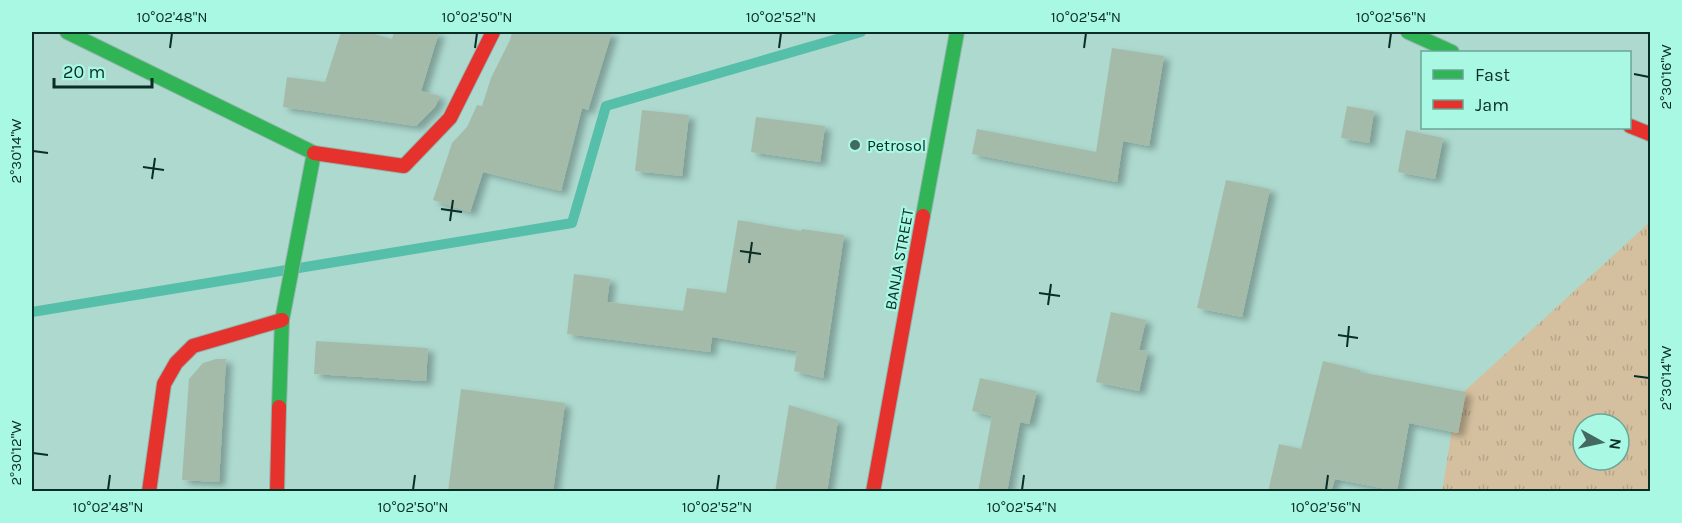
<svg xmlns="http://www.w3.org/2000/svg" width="1682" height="523" font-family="Karla,sans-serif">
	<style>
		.grass { fill: url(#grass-tufts); fill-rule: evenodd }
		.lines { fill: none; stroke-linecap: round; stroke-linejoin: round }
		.stream { stroke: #56bfaa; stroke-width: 10 }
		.building { fill: #a5bbaa; filter: url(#shadow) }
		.fast-casing { stroke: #92b5ac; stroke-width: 16 }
		.jam-casing { stroke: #92b5ac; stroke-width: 16 }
		.fast { stroke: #30b455; stroke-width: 14 }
		.jam { stroke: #e5322d; stroke-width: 14 }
		.ticks { fill: none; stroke: #0a2d26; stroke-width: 2 }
		.poi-dot { fill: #436961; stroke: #a8f8e4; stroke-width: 2 }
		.labels { text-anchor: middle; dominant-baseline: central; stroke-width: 4.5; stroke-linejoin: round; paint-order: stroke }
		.poi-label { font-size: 16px; fill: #0a2d26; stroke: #a8f8e4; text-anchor: start }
		.street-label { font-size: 16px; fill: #0a2d26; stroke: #a8f8e4 }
		.neatline { fill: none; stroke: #0a2d26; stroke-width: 2 }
		.ticks-label { font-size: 15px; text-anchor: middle; fill: #0a2d26 }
	</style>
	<defs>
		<pattern id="grass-tufts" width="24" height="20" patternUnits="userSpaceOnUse" patternTransform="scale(1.5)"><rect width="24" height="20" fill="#d4c09e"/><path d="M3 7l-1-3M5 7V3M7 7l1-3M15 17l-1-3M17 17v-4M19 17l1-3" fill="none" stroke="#b5a588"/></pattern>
		<filter id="shadow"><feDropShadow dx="6" dy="4" stdDeviation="3" flood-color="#0004"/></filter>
	</defs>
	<rect width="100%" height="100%" fill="#add9ce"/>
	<path class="grass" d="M1650,222V491L1442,492L1457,398ZM1583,424H1619V460H1583Z"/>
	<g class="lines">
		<path class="stream" d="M32,312L572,223L606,106L861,32"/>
	</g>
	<g class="building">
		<path d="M341,32H367L392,39L394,32H439L421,91L440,96L435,107L416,126L283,107L287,77L325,82Z"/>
		<path d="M512,32H612L588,110L582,108L561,191L483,172L470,212L433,200L452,143L467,127L477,105L482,106L491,78L510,40Z"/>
		<path d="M1112,48L1164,56L1149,146L1123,141L1117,182L972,154L977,129L1096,152Z"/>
		<path d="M1347,106L1374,111L1369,143L1341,138Z"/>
		<path d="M642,110L689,115L682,176L635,171Z"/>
		<path d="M756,117L825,126L820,162L751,152Z"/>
		<path d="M1406,130L1443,138L1435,179L1398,172Z"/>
		<path d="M1226,180L1270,189L1242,317L1197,308Z"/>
		<path d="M738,220L801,231L802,229L844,235L823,378L794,371L797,351L712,337L710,352L567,334L574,274L610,279L607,302L683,311L687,288L726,293Z"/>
		<path d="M1111,312L1146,320L1139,350L1148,351L1139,391L1096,382Z"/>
		<path d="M316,341L428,348L426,381L314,374Z"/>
		<path d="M216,359H226L219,482L182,480L189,379L203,363Z"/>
		<path d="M1323,361L1360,370V372L1466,392L1458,433L1409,423L1397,491L1335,479L1331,492H1268L1279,444L1301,449Z"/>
		<path d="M980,378L1037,391L1029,424L1020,422L1007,492H978L992,416L972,411Z"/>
		<path d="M461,389L565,403L553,492H448Z"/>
		<path d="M789,405L838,420L827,492H775Z"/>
	</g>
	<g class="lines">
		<g class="fast-casing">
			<g id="fast">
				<path d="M67,32L314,153L282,320L279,407"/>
				<path d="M1408,32L1452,52"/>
				<path d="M923,216L957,32"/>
			</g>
		</g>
		<g class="jam-casing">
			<g id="jam">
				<path d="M1630,126L1650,134"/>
				<path d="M314,153L404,166L450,118L493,32"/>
				<path d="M149,492L164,384L176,363L193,346L282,320"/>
				<path d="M277,492L279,407"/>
				<path d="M873,492L923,216"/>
			</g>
		</g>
		<use href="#fast" class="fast"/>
		<use href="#jam" class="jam"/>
	</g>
	<path class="ticks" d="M170,48L172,33M475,48L477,33M779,48L781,33M1084,48L1086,33M1389,48L1391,33M1634,74L1649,77M33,151L48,153M143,167L164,170M152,179L155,158M441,209L462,212M450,221L453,200M740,251L761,254M749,263L752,242M1039,293L1060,296M1048,305L1051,284M1338,335L1358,338M1347,347L1349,326M1634,376L1649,378M33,453L48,455M108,490L110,475M413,490L415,475M717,490L719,475M1022,490L1024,475M1326,490L1328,475"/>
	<circle class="poi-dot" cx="855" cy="145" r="6"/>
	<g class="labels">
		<g class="poi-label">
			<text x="867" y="145">Petrosol</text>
		</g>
		<g class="street-label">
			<text transform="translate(899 259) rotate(-80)">BANJA STREET</text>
		</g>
	</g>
	<rect width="1682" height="523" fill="none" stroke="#a8f8e4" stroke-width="66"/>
	<rect x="1421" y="51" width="210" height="78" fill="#a8f8e4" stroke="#69a798" stroke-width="1.5"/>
	<rect x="1433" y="70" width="30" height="9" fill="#30b455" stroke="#69a798" stroke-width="1.5"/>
	<text x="1475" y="81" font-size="18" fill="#0a2d26">Fast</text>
	<rect x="1433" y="100" width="30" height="9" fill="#e5322d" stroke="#69a798" stroke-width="1.5"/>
	<text x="1475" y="111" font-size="18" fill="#0a2d26">Jam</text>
	<g transform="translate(1601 442) rotate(98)"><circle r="28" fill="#a8f8e4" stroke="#69a798" stroke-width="1.5"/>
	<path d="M0-4.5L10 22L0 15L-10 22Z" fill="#436961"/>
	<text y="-9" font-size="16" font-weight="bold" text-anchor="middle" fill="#0a2d26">N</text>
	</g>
	<path d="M54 78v9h98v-9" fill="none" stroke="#0a2d26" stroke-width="3"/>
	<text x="63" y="78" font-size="18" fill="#0a2d26" stroke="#a8f8e4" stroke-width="4.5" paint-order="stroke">20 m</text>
	<rect x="33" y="33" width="1616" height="457" class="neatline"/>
	<g class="ticks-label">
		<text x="172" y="22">10°02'48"N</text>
		<text x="477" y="22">10°02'50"N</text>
		<text x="781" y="22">10°02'52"N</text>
		<text x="1086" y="22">10°02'54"N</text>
		<text x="1391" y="22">10°02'56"N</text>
		<text transform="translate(1666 77) rotate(-90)" y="5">2°30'16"W</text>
		<text transform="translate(16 151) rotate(-90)" y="5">2°30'14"W</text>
		<text transform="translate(1666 378) rotate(-90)" y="5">2°30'14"W</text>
		<text transform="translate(16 453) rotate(-90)" y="5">2°30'12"W</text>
		<text x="108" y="512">10°02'48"N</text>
		<text x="413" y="512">10°02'50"N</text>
		<text x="717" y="512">10°02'52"N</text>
		<text x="1022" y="512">10°02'54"N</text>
		<text x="1326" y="512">10°02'56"N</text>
	</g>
</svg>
